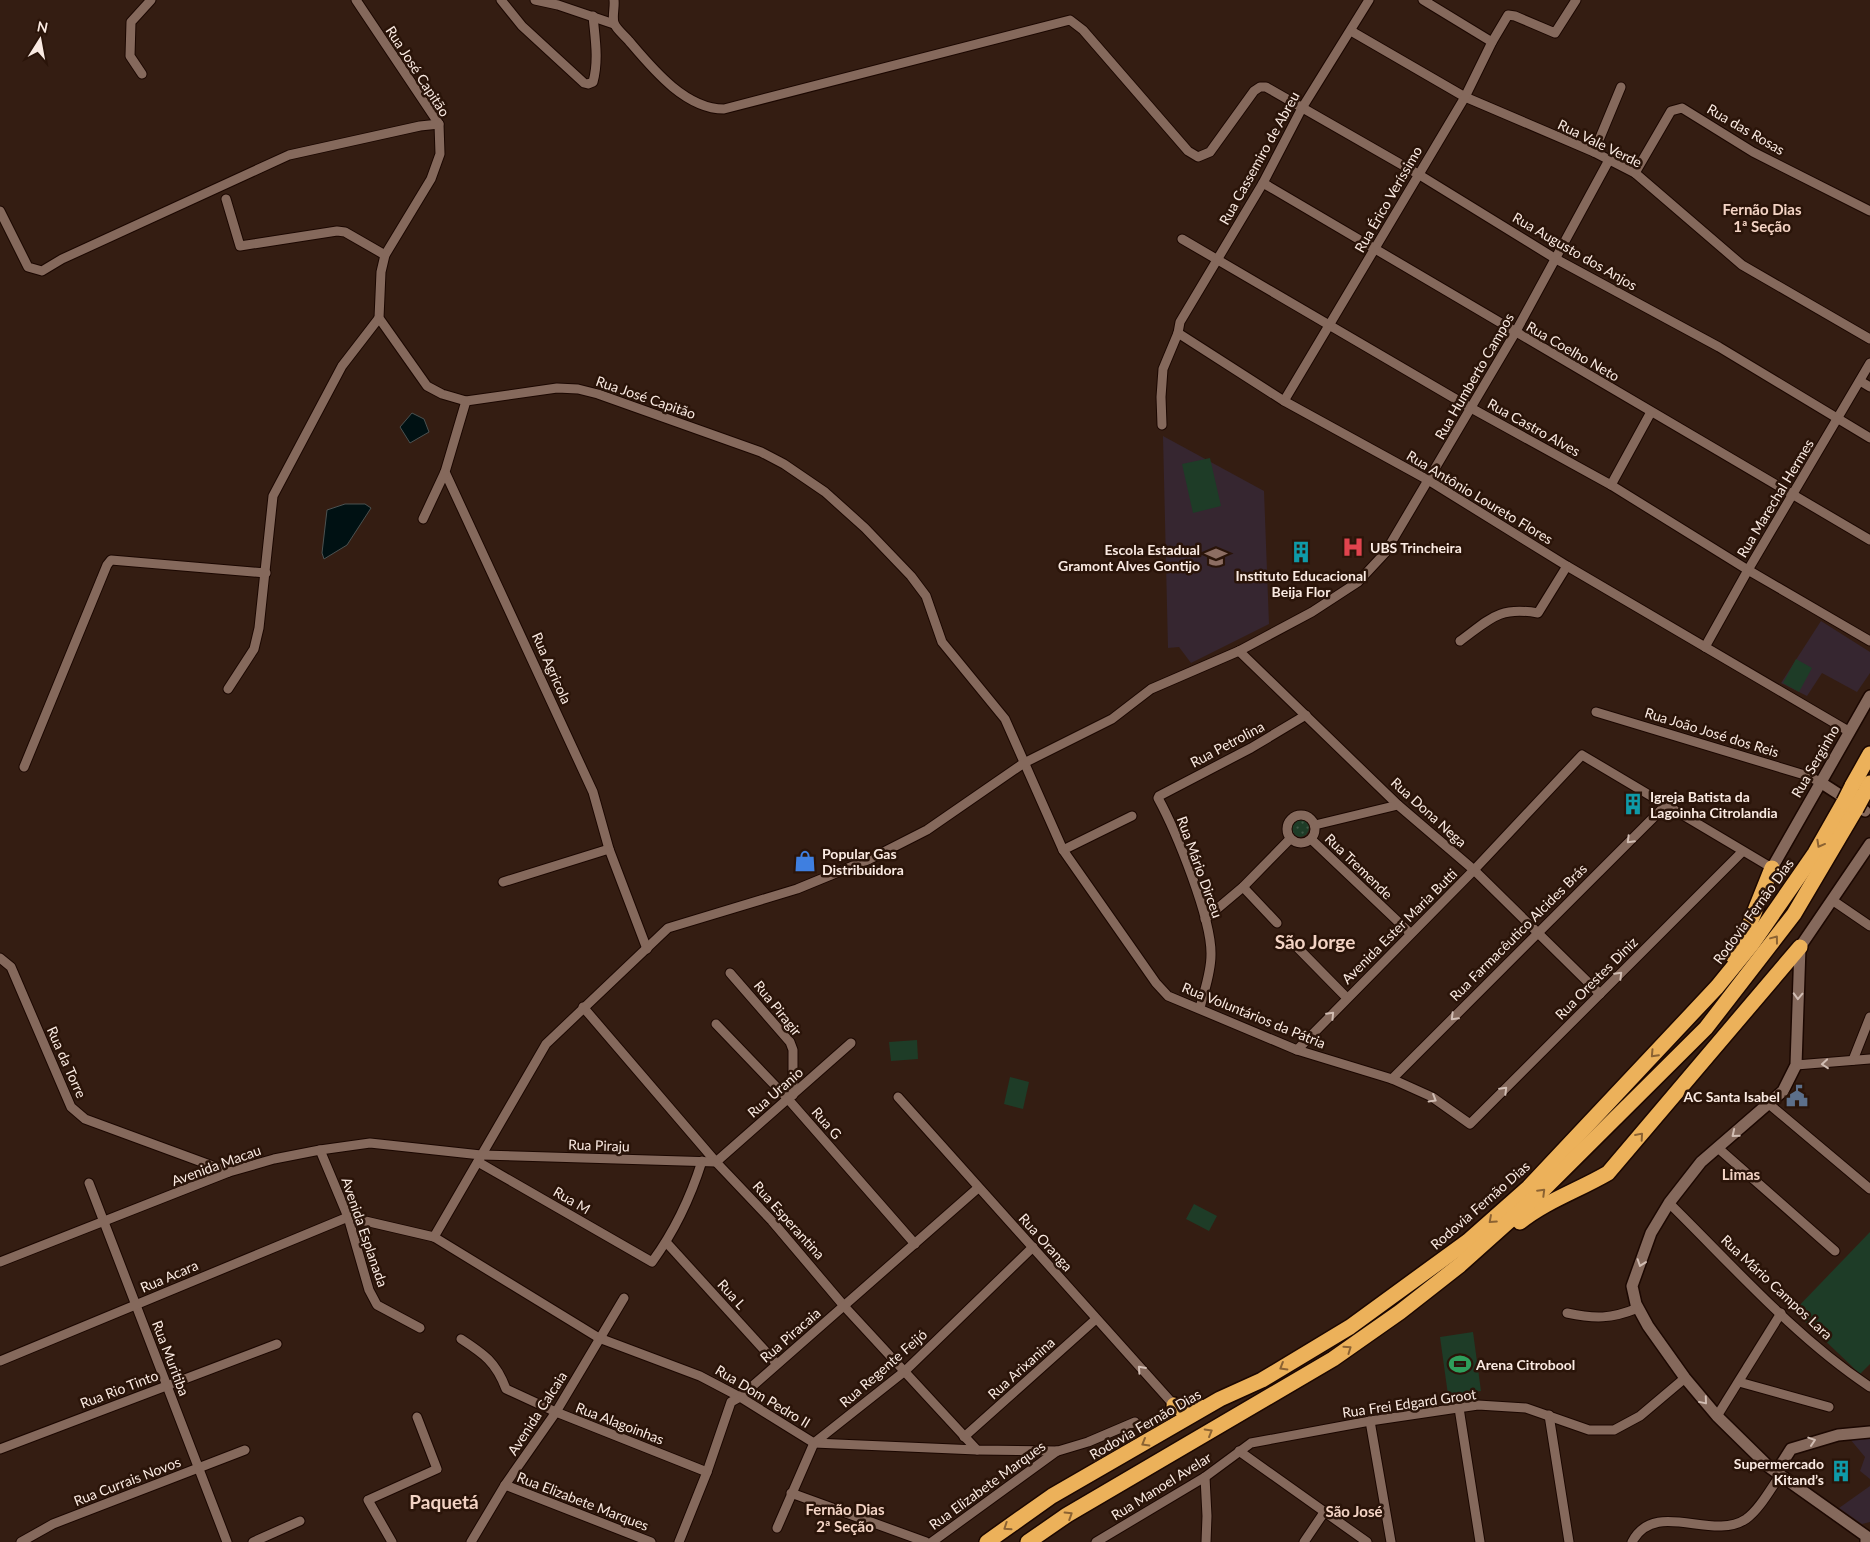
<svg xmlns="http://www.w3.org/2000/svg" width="1870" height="1542" font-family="Lato,sans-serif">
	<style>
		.education { fill: #362630 }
		.park { fill: url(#park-dots) }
		.garden { fill: #1e3c27 }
		.water { fill: #001113; stroke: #4b5251 }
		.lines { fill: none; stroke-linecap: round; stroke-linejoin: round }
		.minor-casing { stroke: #1b0701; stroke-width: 11 }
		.tertiary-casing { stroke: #1b0701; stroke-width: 14 }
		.motorway-casing { stroke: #1b0701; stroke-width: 18 }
		.minor { stroke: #85695c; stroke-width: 9 }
		.tertiary { stroke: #85695c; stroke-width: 11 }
		.motorway { stroke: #ecb15a; stroke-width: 15 }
		.motorway-bridge-casing { stroke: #1b0701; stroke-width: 18; stroke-linecap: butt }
		.motorway-bridge { stroke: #ecb15a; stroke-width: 15 }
		.oneway { stroke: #d1bdb3 }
		.oneway2 { stroke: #8b6232 }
		.labels { text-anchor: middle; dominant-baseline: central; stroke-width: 5; stroke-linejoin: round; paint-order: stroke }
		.street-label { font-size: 14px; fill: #faeae2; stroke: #2a1409 }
		.poi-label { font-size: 14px; font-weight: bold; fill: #faeae2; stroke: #2a1409; text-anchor: start }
		.neighbourhood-label { font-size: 15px; font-weight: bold; fill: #f3d3c4; stroke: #2a1409 }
		.district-label { font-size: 19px; font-weight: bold; fill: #f3d3c4; stroke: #2a1409 }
	</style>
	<defs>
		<pattern id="park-dots" width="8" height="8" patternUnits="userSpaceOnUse" patternTransform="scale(1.25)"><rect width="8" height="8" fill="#1e3c27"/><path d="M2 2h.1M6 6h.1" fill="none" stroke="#405846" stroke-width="1.8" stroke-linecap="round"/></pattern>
	</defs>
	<rect width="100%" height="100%" fill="#341d12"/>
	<g class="education">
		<path d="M1163,436L1264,491L1269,624L1191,663L1179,647L1168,648Z"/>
		<path d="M1821,621L1870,652V673L1857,692L1822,673L1807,696L1781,683Z"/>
		<path d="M1870,1438V1479L1860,1471L1865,1457L1850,1439Z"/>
		<path d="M1870,1486V1522L1862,1524L1839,1508Z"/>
	</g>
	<circle class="park" cx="1300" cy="828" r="9"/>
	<g class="garden">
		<path d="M1210,458L1221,506L1193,513L1182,464Z"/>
		<path d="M1796,659L1812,668L1799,692L1783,683Z"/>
		<path d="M917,1040L918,1059L891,1061L889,1042Z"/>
		<path d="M1010,1077L1029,1082L1023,1109L1004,1104Z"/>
		<path d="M1194,1204L1217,1216L1209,1231L1186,1219Z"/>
		<path d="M1870,1232V1364L1860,1374L1794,1311Z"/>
		<path d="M1473,1332L1481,1391L1448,1395L1440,1337Z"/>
	</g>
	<g class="water">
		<path d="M412,413L424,419L429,432L410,443L400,427Z"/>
		<path d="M345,504H365L371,508L347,545L324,559L322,553L327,510Z"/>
	</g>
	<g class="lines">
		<g class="minor-casing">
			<g id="minor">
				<path d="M356,0L439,124L440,154L431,179L385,255L381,272L379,318L427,386L442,394L466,401L557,388L578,389L598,394L761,452L784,464L825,492L865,528L911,576L926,596L942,642L1005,719L1063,850L1156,983L1168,996L1297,1050L1392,1079L1432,1097L1470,1124L1742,852"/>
				<path d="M501,0L522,26L584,83L588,84L593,82C599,60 595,38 593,16"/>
				<path d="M535,0L558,5L614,24"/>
				<path d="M614,0C615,7 612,16 614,23C616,29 625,36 629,41C652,68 685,109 724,109L1070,20L1083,30L1188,151L1198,157L1210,152L1254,91L1260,87H1266L1418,174L1556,259L1719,347L1870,438"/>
				<path d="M1423,0L1492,42"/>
				<path d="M1351,31L1465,97L1594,152L1635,173L1742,265L1870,339"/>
				<path d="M142,74L130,56L131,22L151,0"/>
				<path d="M1594,152L1621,87"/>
				<path d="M1635,173L1671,111L1682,108L1753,152L1870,211"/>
				<path d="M1263,183L1870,540"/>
				<path d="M226,199L240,246L337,231L345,232L385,255"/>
				<path d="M0,211L28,267L42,271L62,259L289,155L420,126L439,124"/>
				<path d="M1182,239L1471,408L1611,485L1748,570L1870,641"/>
				<path d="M1178,333L1180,322L1263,183L1302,108L1369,0"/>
				<path d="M1860,381L1870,387"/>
				<path d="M466,401L445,472L593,792L609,849L647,949"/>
				<path d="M1284,401L1465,97L1492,42L1508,15L1515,16L1555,33L1576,0"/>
				<path d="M1162,425L1161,397L1163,369L1178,333L1284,401L1428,480L1567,566L1850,732"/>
				<path d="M1611,485L1651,412"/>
				<path d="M423,519L445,472"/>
				<path d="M1460,641C1490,619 1499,606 1538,613L1567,566"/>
				<path d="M1705,647L1748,570L1870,363"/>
				<path d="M1239,651L1398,805L1474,870L1600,994"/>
				<path d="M228,689L254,649L259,628L273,496L342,366L379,318"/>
				<path d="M1596,712L1808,776L1820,782"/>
				<path d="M24,767L107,565L111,560L266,573"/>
				<circle cx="1301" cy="829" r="14"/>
				<path d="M1315,825L1398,805"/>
				<path d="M1312,840L1410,933"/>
				<path d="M1063,850L1132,816"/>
				<path d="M503,882L609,849"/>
				<path d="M1243,887L1277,923"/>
				<path d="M1832,900L1870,926"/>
				<path d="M1205,919L1243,887L1290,839"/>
				<path d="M1292,942L1347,998"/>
				<path d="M0,958L11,967L71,1107L85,1119L229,1172"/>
				<path d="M730,973L790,1042L793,1050V1095"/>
				<path d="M583,1007L716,1162L772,1221L844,1306L977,1450"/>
				<path d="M1200,1008C1204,991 1211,973 1211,955C1212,919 1176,831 1158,798L1159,796L1251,748L1306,715"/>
				<path d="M716,1024L788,1099L915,1244"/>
				<path d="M1297,1050L1474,870L1582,755L1772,868"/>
				<path d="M1853,1060L1870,1017"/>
				<path d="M1796,1065L1870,1059"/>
				<path d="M1392,1079L1665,806"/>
				<path d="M898,1097L1174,1405"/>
				<path d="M1769,1104L1870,1189"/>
				<path d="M1718,1148L1835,1251"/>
				<path d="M320,1150L348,1217L369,1290L377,1305L420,1328"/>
				<path d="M478,1162L652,1262C674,1232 691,1196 702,1161"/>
				<path d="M89,1183L227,1542"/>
				<path d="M1669,1203C1733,1266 1795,1337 1870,1387"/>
				<path d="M434,1237L546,1044L668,928L797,889L870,859L927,830L1024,763L1112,719L1151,689L1239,651L1312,612L1358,582L1385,553L1515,333L1609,160"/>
				<path d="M666,1242L777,1364"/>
				<path d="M0,1262L229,1172L274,1159L320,1150L370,1143L481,1155L716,1162L851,1043"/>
				<path d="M1567,1313C1595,1319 1611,1319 1638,1308"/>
				<path d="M461,1339C484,1354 496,1362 506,1389L556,1412L707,1472"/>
				<path d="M0,1361L348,1217L434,1237L599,1338L700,1376L740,1397L814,1443L977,1450L1058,1451L1088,1442L1135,1422"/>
				<path d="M1739,1382L1829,1407"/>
				<path d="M1459,1408L1480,1542"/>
				<path d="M1549,1415L1569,1542"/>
				<path d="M1717,1416L1781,1313"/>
				<path d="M1370,1421L1391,1542"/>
				<path d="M964,1437L1096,1319"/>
				<path d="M0,1449L277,1344"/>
				<path d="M1239,1451L1367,1542"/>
				<path d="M1205,1477L1207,1516L1206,1542"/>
				<path d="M505,1485L651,1542"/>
				<path d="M791,1493L926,1542"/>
				<path d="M777,1528L814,1443L905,1371L1033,1247"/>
				<path d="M21,1542L53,1524L245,1450"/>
				<path d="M253,1542L300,1521"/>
				<path d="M392,1542L368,1500L437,1469L417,1417"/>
				<path d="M471,1542L505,1485L556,1412L624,1298"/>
				<path d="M679,1542L707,1472L731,1402L740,1397L978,1188"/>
				<path d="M932,1542L1057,1451"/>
				<path d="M1096,1542L1205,1477L1251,1443L1370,1421L1478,1405L1526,1408L1589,1430H1614L1640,1416L1685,1378"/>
				<path d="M1304,1542L1325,1511"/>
				<path d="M1632,1542C1655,1498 1712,1542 1746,1519C1760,1509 1771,1488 1781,1474"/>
			</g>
		</g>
		<g class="tertiary-casing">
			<g id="tertiary">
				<path d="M1820,782L1865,811"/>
				<path d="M1772,868L1870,696"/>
				<path d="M1777,1471L1791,1449L1838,1435L1870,1432"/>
				<path d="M1866,1542V1536L1769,1467L1717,1416L1685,1378L1648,1326L1636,1304L1632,1286L1651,1233L1669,1203L1701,1162L1783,1091L1796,1065L1800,947L1870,844"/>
			</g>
		</g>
		<g class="motorway-casing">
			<g id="motorway">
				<path d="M1852,786L1870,754"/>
				<path d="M1864,794L1870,783"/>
				<path d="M1733,956L1748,928L1772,868"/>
				<path d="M1520,1222C1546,1201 1579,1190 1608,1173L1800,947"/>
				<path d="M1174,1405C1183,1412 1189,1411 1200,1407"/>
				<path d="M987,1542L1052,1496L1220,1399L1262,1380L1350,1327L1468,1241L1529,1187L1717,987L1752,944L1815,853L1844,802"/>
				<path d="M1028,1542L1067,1515L1333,1359L1400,1312L1460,1265L1537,1196L1706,1028L1794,914L1856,809"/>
			</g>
		</g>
		<use href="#minor" class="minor"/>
		<use href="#tertiary" class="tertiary"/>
		<use href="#motorway" class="motorway"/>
		<g class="motorway-bridge-casing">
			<g id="motorway-bridge">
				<path d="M1844,802L1852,786"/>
				<path d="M1856,809L1864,794"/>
			</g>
		</g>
		<use href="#motorway-bridge" class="motorway-bridge"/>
	</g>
	<defs><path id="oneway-chevron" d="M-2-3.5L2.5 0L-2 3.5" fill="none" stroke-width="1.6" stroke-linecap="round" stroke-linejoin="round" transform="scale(1.25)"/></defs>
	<g class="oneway">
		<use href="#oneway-chevron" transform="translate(1630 840) rotate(135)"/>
		<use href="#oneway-chevron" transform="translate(1619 975) rotate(-45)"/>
		<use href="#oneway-chevron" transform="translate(1798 996) rotate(92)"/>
		<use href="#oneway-chevron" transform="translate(1331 1015) rotate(-46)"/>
		<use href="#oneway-chevron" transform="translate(1454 1017) rotate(135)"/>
		<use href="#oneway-chevron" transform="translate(1825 1064) rotate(175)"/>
		<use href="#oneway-chevron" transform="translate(1504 1090) rotate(-45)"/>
		<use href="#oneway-chevron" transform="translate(1433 1099) rotate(31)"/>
		<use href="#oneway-chevron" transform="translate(1735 1134) rotate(141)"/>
		<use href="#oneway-chevron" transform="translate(1641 1263) rotate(109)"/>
		<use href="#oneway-chevron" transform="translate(1141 1369) rotate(-132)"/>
		<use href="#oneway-chevron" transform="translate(1704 1401) rotate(50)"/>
		<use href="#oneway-chevron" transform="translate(1812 1441) rotate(-18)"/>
	</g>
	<g class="oneway2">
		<use href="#oneway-chevron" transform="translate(1820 844) rotate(119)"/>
		<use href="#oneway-chevron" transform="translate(1775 939) rotate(-53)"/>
		<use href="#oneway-chevron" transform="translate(1654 1054) rotate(133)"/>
		<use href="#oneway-chevron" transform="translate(1640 1136) rotate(-49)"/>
		<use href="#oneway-chevron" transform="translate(1542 1192) rotate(-45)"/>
		<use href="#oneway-chevron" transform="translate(1492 1220) rotate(138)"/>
		<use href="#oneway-chevron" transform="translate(1348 1349) rotate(-35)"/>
		<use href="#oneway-chevron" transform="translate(1283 1367) rotate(149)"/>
		<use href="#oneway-chevron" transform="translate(1209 1432) rotate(-30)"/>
		<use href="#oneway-chevron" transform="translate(1145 1443) rotate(150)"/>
		<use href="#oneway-chevron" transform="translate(1069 1515) rotate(-32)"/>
		<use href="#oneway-chevron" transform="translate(1007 1527) rotate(146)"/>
	</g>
	<defs>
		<g id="hospital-bare" transform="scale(1.725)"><path d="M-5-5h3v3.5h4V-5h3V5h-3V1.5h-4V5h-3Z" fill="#e0444e" stroke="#2a1409" stroke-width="2.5" paint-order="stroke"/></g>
		<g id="building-bare" transform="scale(1.725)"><path d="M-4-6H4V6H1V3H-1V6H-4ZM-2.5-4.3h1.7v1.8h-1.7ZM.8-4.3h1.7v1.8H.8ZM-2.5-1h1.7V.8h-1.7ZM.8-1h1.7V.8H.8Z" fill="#0f9aa8" stroke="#2a1409" stroke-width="2.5" paint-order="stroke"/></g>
		<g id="school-bare" transform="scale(1.725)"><path d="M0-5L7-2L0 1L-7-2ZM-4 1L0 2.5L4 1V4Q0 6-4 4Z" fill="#8d6e63" stroke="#2a1409" stroke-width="2.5" paint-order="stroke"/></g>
		<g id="shop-bare" transform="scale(1.725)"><path d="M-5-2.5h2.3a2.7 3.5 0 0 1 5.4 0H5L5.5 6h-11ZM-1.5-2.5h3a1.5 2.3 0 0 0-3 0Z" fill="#3f7fe0" stroke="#2a1409" stroke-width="2.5" paint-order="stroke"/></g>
		<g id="civic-bare" transform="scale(1.725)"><path d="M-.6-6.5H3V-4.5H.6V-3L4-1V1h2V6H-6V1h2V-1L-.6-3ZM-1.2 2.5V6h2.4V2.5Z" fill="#5c6f8a" stroke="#2a1409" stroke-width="2.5" paint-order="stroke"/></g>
		<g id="stadium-bare" transform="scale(1.725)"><path d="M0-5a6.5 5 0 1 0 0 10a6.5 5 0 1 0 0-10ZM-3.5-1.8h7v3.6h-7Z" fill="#2e9e5b" stroke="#2a1409" stroke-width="2.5" paint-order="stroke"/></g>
	</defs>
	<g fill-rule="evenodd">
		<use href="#hospital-bare" x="1353" y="547"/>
		<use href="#building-bare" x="1301" y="552"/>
		<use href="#school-bare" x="1216" y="557"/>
		<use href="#building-bare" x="1633" y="804"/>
		<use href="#shop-bare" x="805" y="861"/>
		<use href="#civic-bare" x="1797" y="1096"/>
		<use href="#stadium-bare" x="1460" y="1364"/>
		<use href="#building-bare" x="1841" y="1471"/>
	</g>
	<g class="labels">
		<g class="street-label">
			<text transform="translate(418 71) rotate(57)">Rua José Capitão</text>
			<text transform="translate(1746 129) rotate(30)">Rua das Rosas</text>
			<text transform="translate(1600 143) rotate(26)">Rua Vale Verde</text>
			<text transform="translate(1259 158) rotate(-61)">Rua Cassemiro de Abreu</text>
			<text transform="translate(1388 199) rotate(-60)">Rua Érico Veríssimo</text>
			<text transform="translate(1575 251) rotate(30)">Rua Augusto dos Anjos</text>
			<text transform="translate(1573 351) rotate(30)">Rua Coelho Neto</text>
			<text transform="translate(1474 376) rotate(-60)">Rua Humberto Campos</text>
			<text transform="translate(646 397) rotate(19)">Rua José Capitão</text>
			<text transform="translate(1534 427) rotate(29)">Rua Castro Alves</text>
			<text transform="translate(1480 497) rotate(31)">Rua Antônio Loureto Flores</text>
			<text transform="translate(1775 498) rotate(-59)">Rua Marechal Hermes</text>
			<text transform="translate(552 668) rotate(66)">Rua Agricola</text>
			<text transform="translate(1712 732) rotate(17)">Rua João José dos Reis</text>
			<text transform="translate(1227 744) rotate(-28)">Rua Petrolina</text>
			<text transform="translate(1815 761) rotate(-60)">Rua Serginho</text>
			<text transform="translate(1429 812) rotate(42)">Rua Dona Nega</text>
			<text transform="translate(1359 866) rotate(44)">Rua Tremende</text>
			<text transform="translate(1200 867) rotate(70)">Rua Mário Dirceu</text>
			<text transform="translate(1753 911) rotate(-54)">Rodovia Fernão Dias</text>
			<text transform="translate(1399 926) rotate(-45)">Avenida Ester Maria Butti</text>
			<text transform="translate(1518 932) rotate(-45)">Rua Farmacêutico Alcides Brás</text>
			<text transform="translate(1596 978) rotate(-45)">Rua Orestes Diniz</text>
			<text transform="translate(778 1008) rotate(51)">Rua Piragir</text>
			<text transform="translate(1254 1015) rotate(22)">Rua Voluntários da Pátria</text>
			<text transform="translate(67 1062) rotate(66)">Rua da Torre</text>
			<text transform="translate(775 1092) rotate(-41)">Rua Uranio</text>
			<text transform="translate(827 1123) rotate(49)">Rua G</text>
			<text transform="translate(599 1145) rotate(2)">Rua Piraju</text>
			<text transform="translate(216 1165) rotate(-20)">Avenida Macau</text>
			<text transform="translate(572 1200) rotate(30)">Rua M</text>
			<text transform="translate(1480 1205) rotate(-41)">Rodovia Fernão Dias</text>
			<text transform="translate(789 1220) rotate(48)">Rua Esperantina</text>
			<text transform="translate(365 1232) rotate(71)">Avenida Esplanada</text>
			<text transform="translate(1046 1242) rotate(48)">Rua Oranga</text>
			<text transform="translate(169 1276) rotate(-23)">Rua Acara</text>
			<text transform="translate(1777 1287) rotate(43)">Rua Mário Campos Lara</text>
			<text transform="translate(732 1294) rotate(48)">Rua L</text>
			<text transform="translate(790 1335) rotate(-41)">Rua Piracaia</text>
			<text transform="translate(171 1358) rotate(69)">Rua Muritiba</text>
			<text transform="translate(883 1368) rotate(-41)">Rua Regente Feijó</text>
			<text transform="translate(1021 1368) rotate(-42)">Rua Arixanina</text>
			<text transform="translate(119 1389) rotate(-21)">Rua Rio Tinto</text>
			<text transform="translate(763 1396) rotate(31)">Rua Dom Pedro II</text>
			<text transform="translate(1409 1403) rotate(-8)">Rua Frei Edgard Groot</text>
			<text transform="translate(537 1413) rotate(-57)">Avenida Calcaia</text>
			<text transform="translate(620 1423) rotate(21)">Rua Alagoinhas</text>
			<text transform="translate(1145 1424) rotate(-30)">Rodovia Fernão Dias</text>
			<text transform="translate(127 1481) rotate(-21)">Rua Currais Novos</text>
			<text transform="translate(987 1485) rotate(-36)">Rua Elizabete Marques</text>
			<text transform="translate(1161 1486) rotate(-32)">Rua Manoel Avelar</text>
			<text transform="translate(583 1501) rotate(21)">Rua Elizabete Marques</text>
		</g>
		<g class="poi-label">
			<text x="1370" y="547">UBS Trincheira</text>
			<text x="1200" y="549" text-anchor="end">Escola Estadual<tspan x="1200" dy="16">Gramont Alves Gontijo</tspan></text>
			<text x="1301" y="575" text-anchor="middle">Instituto Educacional<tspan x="1301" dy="16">Beija Flor</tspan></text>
			<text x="1650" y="796">Igreja Batista da<tspan x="1650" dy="16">Lagoinha Citrolandia</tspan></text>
			<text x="822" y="853">Popular Gas<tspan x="822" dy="16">Distribuidora</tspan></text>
			<text x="1780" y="1096" text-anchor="end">AC Santa Isabel</text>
			<text x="1476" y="1364">Arena Citrobool</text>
			<text x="1824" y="1463" text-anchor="end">Supermercado<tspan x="1824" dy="16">Kitand’s</tspan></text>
		</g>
		<g class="neighbourhood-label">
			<text x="1762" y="209">Fernão Dias<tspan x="1762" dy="17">1ª Seção</tspan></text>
			<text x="1741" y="1174">Limas</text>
			<text x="845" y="1509">Fernão Dias<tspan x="845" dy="17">2ª Seção</tspan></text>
			<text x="1354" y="1511">São José</text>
		</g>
		<g class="district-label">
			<text x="1315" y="941">São Jorge</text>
			<text x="444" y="1501">Paquetá</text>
		</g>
	</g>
	<g transform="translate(40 40) rotate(11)" stroke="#2a1409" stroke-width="4" paint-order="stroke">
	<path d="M0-4L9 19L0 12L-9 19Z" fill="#faeae2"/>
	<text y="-8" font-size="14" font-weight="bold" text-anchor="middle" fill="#faeae2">N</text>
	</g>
</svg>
